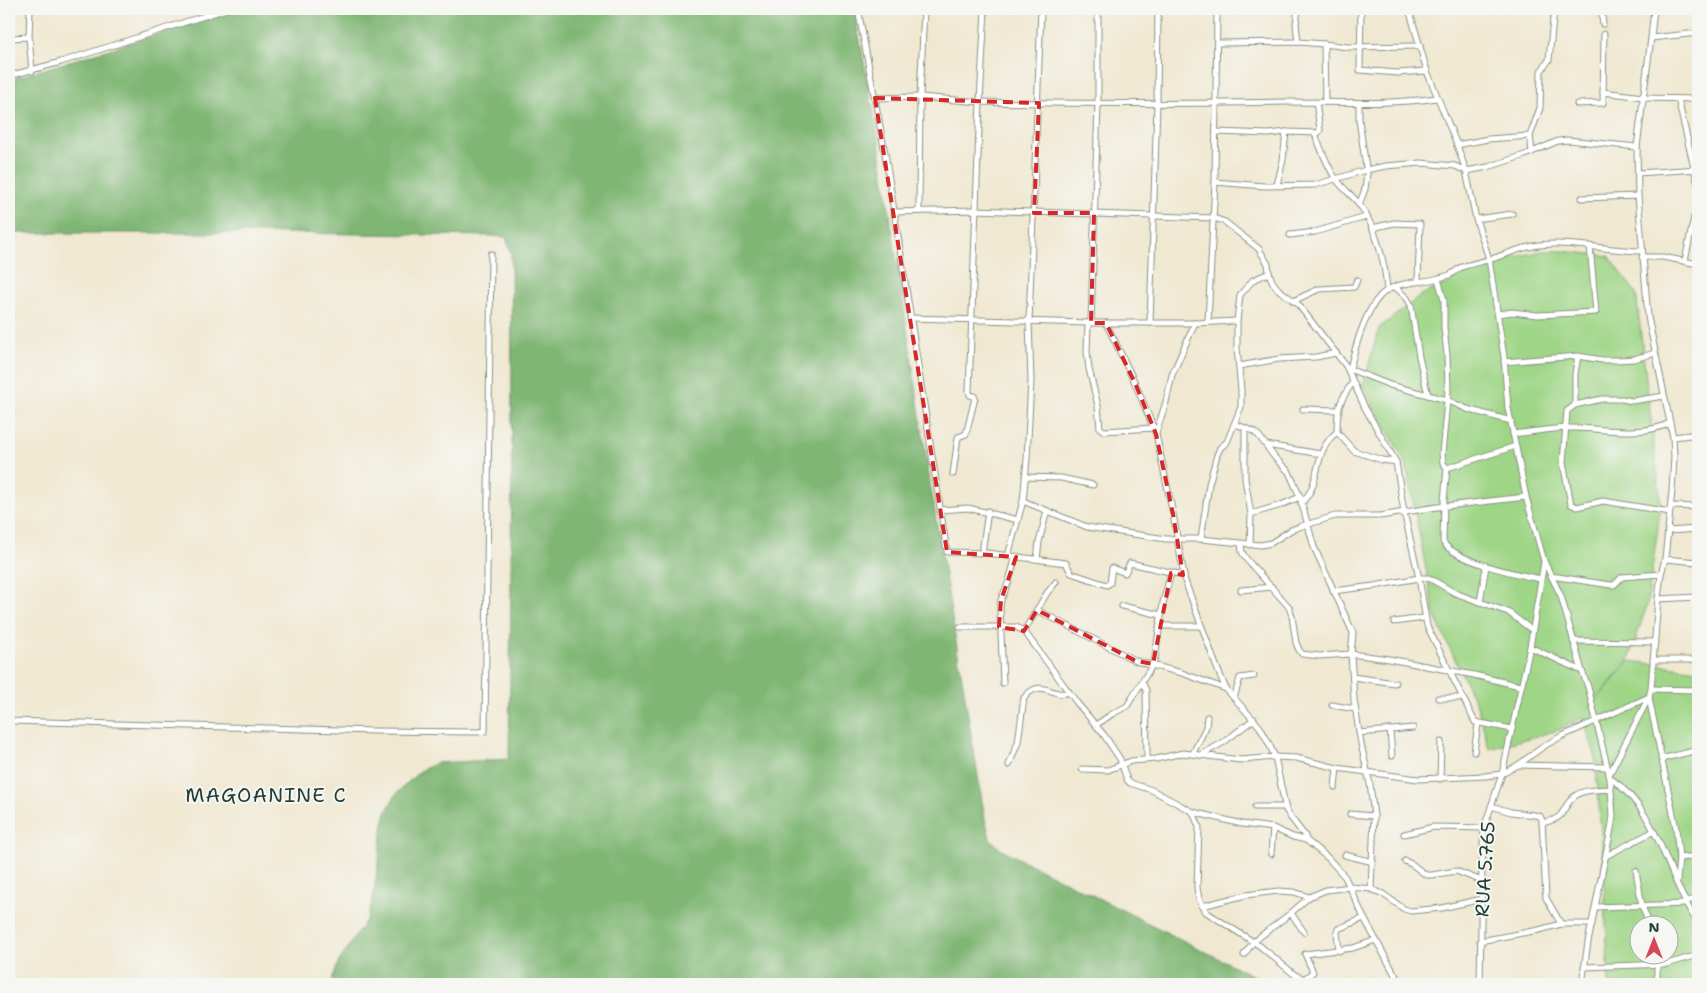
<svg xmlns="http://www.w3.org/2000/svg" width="1707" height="993" font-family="'Shantell Sans',sans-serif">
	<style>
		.green { fill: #9fd586; stroke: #5f895d; fill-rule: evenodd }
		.forest { fill: #7fb673; stroke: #4f7a54 }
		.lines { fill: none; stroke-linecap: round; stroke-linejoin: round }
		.street-casing { stroke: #889282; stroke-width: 7 }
		.street { stroke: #fff; stroke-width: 5 }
		.marked { fill: none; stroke: #d62828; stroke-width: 4; stroke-dasharray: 10 6; stroke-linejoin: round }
		.labels { text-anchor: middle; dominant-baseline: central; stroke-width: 4; stroke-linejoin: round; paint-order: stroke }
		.street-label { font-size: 19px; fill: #1f3d34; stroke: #f6f6f2 }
		.neighbourhood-label { font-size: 20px; letter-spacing: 1px; fill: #1f3d34; stroke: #f6f6f2 }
	</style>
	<rect width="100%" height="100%" fill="#f6f6f2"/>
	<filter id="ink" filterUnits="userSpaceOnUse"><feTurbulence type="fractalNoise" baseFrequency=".02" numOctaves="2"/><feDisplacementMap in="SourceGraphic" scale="10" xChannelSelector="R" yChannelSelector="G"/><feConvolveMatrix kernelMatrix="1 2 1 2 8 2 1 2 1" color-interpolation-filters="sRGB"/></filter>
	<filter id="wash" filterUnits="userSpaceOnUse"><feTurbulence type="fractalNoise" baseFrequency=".0096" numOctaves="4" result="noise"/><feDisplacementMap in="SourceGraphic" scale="20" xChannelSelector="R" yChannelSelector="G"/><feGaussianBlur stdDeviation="1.12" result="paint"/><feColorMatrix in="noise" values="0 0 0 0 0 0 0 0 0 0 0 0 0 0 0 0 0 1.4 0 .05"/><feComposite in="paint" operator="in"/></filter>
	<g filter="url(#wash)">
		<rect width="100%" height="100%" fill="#f0e8d1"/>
		<path class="green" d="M1543,251H1563L1609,256L1636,293L1661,505L1647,605L1629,660L1589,708L1630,661L1698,670V984H1609L1602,845L1595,755L1583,717L1559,730L1489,749L1478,708L1435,617L1406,464L1363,386L1379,328L1423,294L1447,284L1467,272L1502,260ZM1640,926H1670V956H1640Z"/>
		<path class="forest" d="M239,9H854L879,142L931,489L985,819L990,838L1000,849L1270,984H336L332,980L338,963L368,917L374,893L385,814L396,794L421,770L436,763L509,759C511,591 513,422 511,254L506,237L494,236L285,233H9V80Z"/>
	</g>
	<g filter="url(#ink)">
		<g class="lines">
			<g class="street-casing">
				<g id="street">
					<path d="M30,9L29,37L32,71"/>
					<path d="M858,9L885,153L947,552L987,553L1066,563L1071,573L1107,585L1110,583L1112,568L1125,573L1130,563L1183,575"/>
					<path d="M1298,9L1296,24L1298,42"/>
					<path d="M1361,9L1360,70L1397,73L1427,71"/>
					<path d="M1409,9L1427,71L1457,145L1466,171L1476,219L1489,259L1504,357L1508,408L1526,497L1544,561L1561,596L1582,671L1588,687L1610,778L1613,816L1611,829L1588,942L1582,984"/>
					<path d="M1601,9L1603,24"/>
					<path d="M1654,9L1651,38L1698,33"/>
					<path d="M9,38L29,37"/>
					<path d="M1218,43L1298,42L1324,44L1348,47L1420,46"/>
					<path d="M1324,44L1325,102"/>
					<path d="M9,76L61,62L226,9"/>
					<path d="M1603,92L1643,97"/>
					<path d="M875,98L920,97L980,102L985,9"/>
					<path d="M1643,98L1698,99"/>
					<path d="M1678,99L1698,185"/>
					<path d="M1359,103V120L1367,174L1365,189L1359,205"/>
					<path d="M1577,104L1603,103L1604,34"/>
					<path d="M1216,132L1269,134L1286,132L1318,133L1320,130L1316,102"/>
					<path d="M1315,134C1321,149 1327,166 1336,179C1343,189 1353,196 1360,205C1376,228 1385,262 1387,290"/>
					<path d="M1457,145L1488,139L1530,136"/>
					<path d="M1532,152L1530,136L1540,108L1541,71L1549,60L1554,9"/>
					<path d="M1638,173L1698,169"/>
					<path d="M1215,182L1264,186L1315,185L1366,170L1386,166L1421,163L1455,166L1466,171L1488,167L1525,155L1558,141L1568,140L1637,147"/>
					<path d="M1277,185L1283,160L1286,132"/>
					<path d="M1582,198L1638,196"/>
					<path d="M919,211L920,97L924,9"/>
					<path d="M895,212L975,210L1214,218L1225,222L1259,249L1268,264L1269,273L1273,283L1279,290L1297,303L1346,366L1365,408L1396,462L1404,512L1419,578L1427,626L1475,722L1512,729"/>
					<path d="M1476,219L1512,214"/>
					<path d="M1372,228L1394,223L1420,224L1418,281"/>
					<path d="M1290,235L1315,232L1366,217"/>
					<path d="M1642,257H1663L1698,264"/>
					<path d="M1685,261L1694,217L1698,210"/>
					<path d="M1438,279L1444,300V328L1447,355L1448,391L1442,454L1443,463L1447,468L1444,501L1443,542C1456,562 1517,574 1540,579"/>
					<path d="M1395,287L1407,298L1411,305L1419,357L1428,395"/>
					<path d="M1293,301L1319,289L1354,287L1357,280"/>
					<path d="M1498,314L1512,312L1538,315L1596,312L1590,246"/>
					<path d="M910,318L1088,323H1195L1237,321"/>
					<path d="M1208,322L1215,182L1217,9"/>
					<path d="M1088,323L1087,352L1089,369L1098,406L1100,428L1104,431L1154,428"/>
					<path d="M1091,323L1098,104V9"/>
					<path d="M1106,323L1135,383L1156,434L1173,514L1185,581L1217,668L1226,689L1260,727L1269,744L1275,757L1286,810L1291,818L1305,836L1306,840L1328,858L1345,877L1364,918L1400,984"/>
					<path d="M1150,323L1157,104L1158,9"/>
					<path d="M1578,356L1575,374V405L1567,411L1563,463L1571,504L1577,507L1603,501L1670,512"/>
					<path d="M1504,362L1578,356L1602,360H1616L1634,359L1655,353"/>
					<path d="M1239,366L1279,359L1316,357L1336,353"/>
					<path d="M1349,369L1390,385L1447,400L1467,409L1511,421"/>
					<path d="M1349,372C1355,349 1364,312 1381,295C1397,280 1420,284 1439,278C1443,277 1449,276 1453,273C1457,271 1458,268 1462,267C1471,264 1480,262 1488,260C1505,255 1521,247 1539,245C1574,241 1608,251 1642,251"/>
					<path d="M1353,382C1339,402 1337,408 1337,432L1354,451L1382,460L1396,462"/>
					<path d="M1575,405L1602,399H1622L1632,401L1664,396"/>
					<path d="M1303,409L1337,410"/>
					<path d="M1235,424L1253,431L1259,436L1275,458L1289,472L1300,497L1314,547L1353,633L1351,654L1354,700L1361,744L1370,784L1374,816L1371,889"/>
					<path d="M1245,428V479L1251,514L1250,545"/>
					<path d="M1156,433L1166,402L1172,375L1195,323"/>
					<path d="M1513,434C1531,432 1549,429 1567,428C1600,427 1640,438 1670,423"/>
					<path d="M1673,437L1698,434"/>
					<path d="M1266,445L1321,454"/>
					<path d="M1447,468L1516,446"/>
					<path d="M953,474L958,437L966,434L975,398L974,396L970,395L969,391L980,102C1082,104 1184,104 1286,102C1337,102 1387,105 1437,98"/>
					<path d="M1025,477L1061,478L1093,485"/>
					<path d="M1023,501L1087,527L1166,539H1201L1261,545L1271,543L1291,530L1299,527L1335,516H1380L1437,507L1526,497"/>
					<path d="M1301,503C1323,484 1311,452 1337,432"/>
					<path d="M1671,506L1698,507"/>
					<path d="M940,510L968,508L1018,520"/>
					<path d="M1251,514L1281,505L1300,497"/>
					<path d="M1668,531L1698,529"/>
					<path d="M1201,539L1209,484L1217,455L1220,448L1227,442L1241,407V390L1237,348V321L1240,295L1253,280L1269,273"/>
					<path d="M1241,544L1242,552L1247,560L1289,607L1292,616L1296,643L1299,650L1302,654L1319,656L1351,654L1389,659L1474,675L1520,686"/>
					<path d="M982,553L988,511"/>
					<path d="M1008,556L1023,501L1027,459L1031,380L1029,322L1041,9"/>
					<path d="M1037,559L1039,542L1047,511"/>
					<path d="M1665,559L1698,562"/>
					<path d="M1551,576L1611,585H1614L1622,577L1661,574"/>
					<path d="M1241,590L1272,587"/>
					<path d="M1333,591L1374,586L1419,578H1429L1455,593L1508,612L1532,630"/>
					<path d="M1658,599L1698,597"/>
					<path d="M1480,602L1486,566"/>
					<path d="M1122,606L1161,615"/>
					<path d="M1037,610L1136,661L1182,673L1226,689"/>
					<path d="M1394,622L1424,618"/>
					<path d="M1159,626H1201"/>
					<path d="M960,627H1016L1024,631L1077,703L1104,735L1120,759L1127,780L1130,783L1152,790L1193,812L1242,824L1273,828L1293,837L1306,840"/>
					<path d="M1024,631L1047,593L1056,582"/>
					<path d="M1573,641L1655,642"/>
					<path d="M1530,647L1582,671"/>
					<path d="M1653,660H1698"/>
					<path d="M1353,677L1395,683"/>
					<path d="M1142,682L1146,690L1147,759"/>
					<path d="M1003,683L1000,608L1001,600L1009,581L1016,556"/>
					<path d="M1651,689L1698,690"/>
					<path d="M1234,698L1240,678L1254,676"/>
					<path d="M1438,698H1462"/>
					<path d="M1649,698L1676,828L1679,858L1677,881"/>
					<path d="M1332,705L1355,709"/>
					<path d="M9,721L376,731L478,732L485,731L491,254"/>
					<path d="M1096,725L1112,714L1127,706L1153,664L1155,658L1163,603L1171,573"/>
					<path d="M1390,730L1392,756"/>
					<path d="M1359,733L1413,728"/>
					<path d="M1474,752L1478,724"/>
					<path d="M1193,753L1206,727L1207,717"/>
					<path d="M1201,755L1224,742L1254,719"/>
					<path d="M1661,759L1698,750"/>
					<path d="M1009,765L1018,742L1024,698C1042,676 1052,699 1069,692"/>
					<path d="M1518,765L1607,767"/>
					<path d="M1082,769L1108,770L1131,761L1156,759L1183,753L1241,760L1275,757L1296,758L1337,768L1418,779L1485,776L1502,774L1530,647L1544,562"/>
					<path d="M1609,775L1649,697L1651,689L1658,599L1661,574L1665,559L1672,491L1674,457L1673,437L1648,317L1638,196L1637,147L1651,38"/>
					<path d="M1610,778C1661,813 1665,875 1698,923"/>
					<path d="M1440,779L1441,742"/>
					<path d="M1335,787L1337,768"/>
					<path d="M1491,806L1511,812L1534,815L1540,816L1542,820L1546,898L1561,924"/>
					<path d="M1255,807H1285"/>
					<path d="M1193,812L1199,827L1197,888L1199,899L1206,912L1260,946L1295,975L1318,984"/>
					<path d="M1350,814L1374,816"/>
					<path d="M1542,823C1570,817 1558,810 1575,796C1584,789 1599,790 1610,789"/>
					<path d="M1404,834L1434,827L1484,828"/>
					<path d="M1271,854L1273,828"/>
					<path d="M1345,855L1373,862"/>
					<path d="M1606,856L1654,831"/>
					<path d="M1679,858L1698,856"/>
					<path d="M1405,861L1413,865L1426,875H1432L1456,871L1482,881"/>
					<path d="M1636,871L1642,906L1650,926"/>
					<path d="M1685,901L1698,899"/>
					<path d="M1202,906L1246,895L1278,891L1294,892L1309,897"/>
					<path d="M1596,907L1687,904"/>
					<path d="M1291,913L1304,932"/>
					<path d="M1480,941L1539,930L1561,924H1592"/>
					<path d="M1339,951L1337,932L1338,929L1364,918"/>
					<path d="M1244,955L1253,942L1291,913L1309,897L1326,890L1351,887L1371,889L1383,894L1404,909L1411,911L1442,908L1482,899"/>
					<path d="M1657,956V984"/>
					<path d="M1584,967L1667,964L1698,955"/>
					<path d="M1304,979L1313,972L1305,954L1353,948L1376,940"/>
					<path d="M1480,984L1482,864L1484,828L1502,774L1518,765L1544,746L1560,737L1649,697"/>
				</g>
			</g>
			<use href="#street" class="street"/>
		</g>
	</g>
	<path class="marked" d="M875,98L1039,103L1034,213H1094L1091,323H1106L1135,383L1156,434L1173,514L1183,575L1171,573L1153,664L1136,661L1037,610L1024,631L999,627L1001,600L1016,557L947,552Z"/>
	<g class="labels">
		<g class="street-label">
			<text transform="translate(1485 869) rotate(-86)">RUA 5.765</text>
		</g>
		<g class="neighbourhood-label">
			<text x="266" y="795">MAGOANINE C</text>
		</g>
	</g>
	<rect width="1707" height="993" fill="none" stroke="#f6f6f2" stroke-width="30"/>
	<g transform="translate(1654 940)"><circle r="24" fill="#f6f6f2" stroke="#a0aca6"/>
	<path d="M0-4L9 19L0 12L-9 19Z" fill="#d1495b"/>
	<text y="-8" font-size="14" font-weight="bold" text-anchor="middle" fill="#1f3d34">N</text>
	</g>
</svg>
